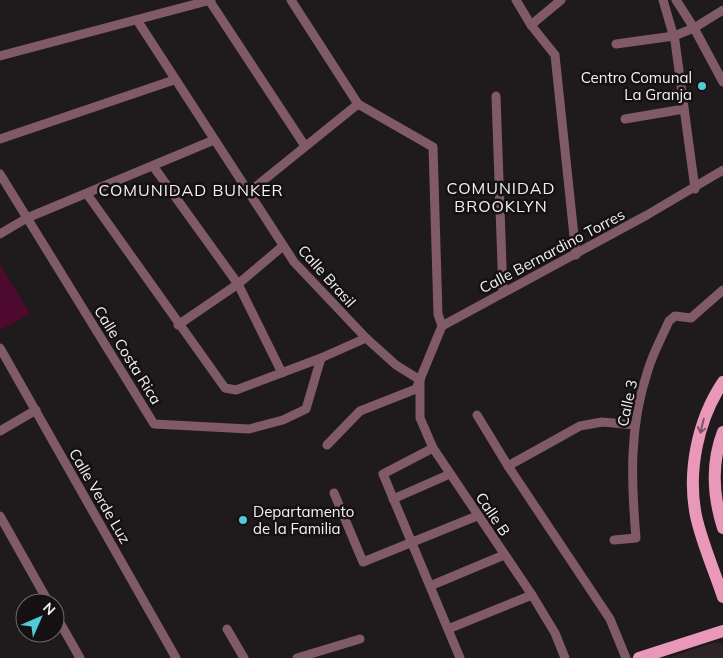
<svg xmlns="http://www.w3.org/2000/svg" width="723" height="658" font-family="Mulish,sans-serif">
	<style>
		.built { fill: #2e2327 }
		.green { fill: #4e092e }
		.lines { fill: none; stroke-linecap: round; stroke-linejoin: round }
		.minor { stroke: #815a69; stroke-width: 9 }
		.primary { stroke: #e998b9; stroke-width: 12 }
		.oneway { stroke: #7f5466 }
		.poi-dot { fill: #52cbd7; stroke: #151113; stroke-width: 2 }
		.labels { text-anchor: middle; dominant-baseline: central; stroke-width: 5; stroke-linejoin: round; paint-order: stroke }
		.poi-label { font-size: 15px; fill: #f3f0f1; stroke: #151113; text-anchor: end }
		.street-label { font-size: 15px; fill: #f3f0f1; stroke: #151113 }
		.neighbourhood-label { font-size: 16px; letter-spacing: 1px; fill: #f3f0f1; stroke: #151113 }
	</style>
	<rect width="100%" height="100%" fill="#1f1a1c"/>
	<path class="built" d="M713,643H719L723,646V658H666Z"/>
	<path class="green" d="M0,264L30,314L0,330Z"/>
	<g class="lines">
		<g class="minor">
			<path d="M209,0L305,146"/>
			<path d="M291,0L358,104L433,147L438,314L442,326"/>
			<path d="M516,0L531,25L555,55L576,255"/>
			<path d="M663,0L675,41L695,189"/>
			<path d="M676,0L694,28L723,82"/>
			<path d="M137,20L294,262L366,338L396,365L420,380"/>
			<path d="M531,25L561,0"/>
			<path d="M616,44L674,36L694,28L723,10"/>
			<path d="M0,56L211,0"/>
			<path d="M496,96L503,293"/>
			<path d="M625,119L684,109"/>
			<path d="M0,139L174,80"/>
			<path d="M153,166L238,284L282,373"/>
			<path d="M0,174L154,424L249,429L283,420L306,409L321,358"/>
			<path d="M249,192L358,104"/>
			<path d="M87,194L225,388L236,390L321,358L366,338"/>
			<path d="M0,234L27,218L214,140"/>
			<path d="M178,325L238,284L283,246"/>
			<path d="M0,348L176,658"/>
			<path d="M420,380V418L433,448L532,595L555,633L565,658"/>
			<path d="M477,415L508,466L610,619L626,658"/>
			<path d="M0,431L36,410"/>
			<path d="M327,445L360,411L416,389L442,326L647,215L723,170"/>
			<path d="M433,448L383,474L460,658"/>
			<path d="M508,466L580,426L602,422L635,425"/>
			<path d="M334,493L363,562L477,516"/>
			<path d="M393,499L450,474"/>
			<path d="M0,516L49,603"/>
			<path d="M614,540L636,538C631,480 629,426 648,370C653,353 662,337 669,321L675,316L691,318L723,290"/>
			<path d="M430,586L504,555"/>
			<path d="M55,614L80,658"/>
			<path d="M227,629L244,658"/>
			<path d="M448,629L532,595"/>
			<path d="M297,658L360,639"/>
		</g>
		<g class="primary">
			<path d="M723,382C698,419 687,471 696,516C702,543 714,570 723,597"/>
			<path d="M723,432C711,463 713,496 723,528"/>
			<path d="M639,658L723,631"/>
		</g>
	</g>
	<defs><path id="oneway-shaft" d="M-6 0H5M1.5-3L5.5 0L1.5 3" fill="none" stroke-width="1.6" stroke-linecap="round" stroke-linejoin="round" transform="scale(1.25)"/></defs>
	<use class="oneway" href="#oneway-shaft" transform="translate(702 426) rotate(104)"/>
	<g class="poi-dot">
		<circle cx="702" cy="86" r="5"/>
		<circle cx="243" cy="520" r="5"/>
	</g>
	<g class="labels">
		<g class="poi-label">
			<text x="692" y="77">Centro Comunal<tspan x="692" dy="17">La Granja</tspan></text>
			<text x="253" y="511" text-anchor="start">Departamento<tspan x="253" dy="17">de la Familia</tspan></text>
		</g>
		<g class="street-label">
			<text transform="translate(552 251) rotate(-28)">Calle Bernardino Torres</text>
			<text transform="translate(327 276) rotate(48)">Calle Brasil</text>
			<text transform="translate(128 355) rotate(58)">Calle Costa Rica</text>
			<text transform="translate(627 403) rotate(-78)">Calle 3</text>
			<text transform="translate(100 496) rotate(60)">Calle Verde Luz</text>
			<text transform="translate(493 514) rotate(56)">Calle B</text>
		</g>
		<g class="neighbourhood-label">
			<text x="501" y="188">COMUNIDAD<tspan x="501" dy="18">BROOKLYN</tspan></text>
			<text x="191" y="190">COMUNIDAD BUNKER</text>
		</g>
	</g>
	<g transform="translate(40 618) rotate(45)"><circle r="24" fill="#151113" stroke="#6e6a6c"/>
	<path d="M0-4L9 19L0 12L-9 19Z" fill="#52cbd7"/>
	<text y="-8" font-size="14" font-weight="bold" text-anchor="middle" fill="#f3f0f1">N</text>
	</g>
</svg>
